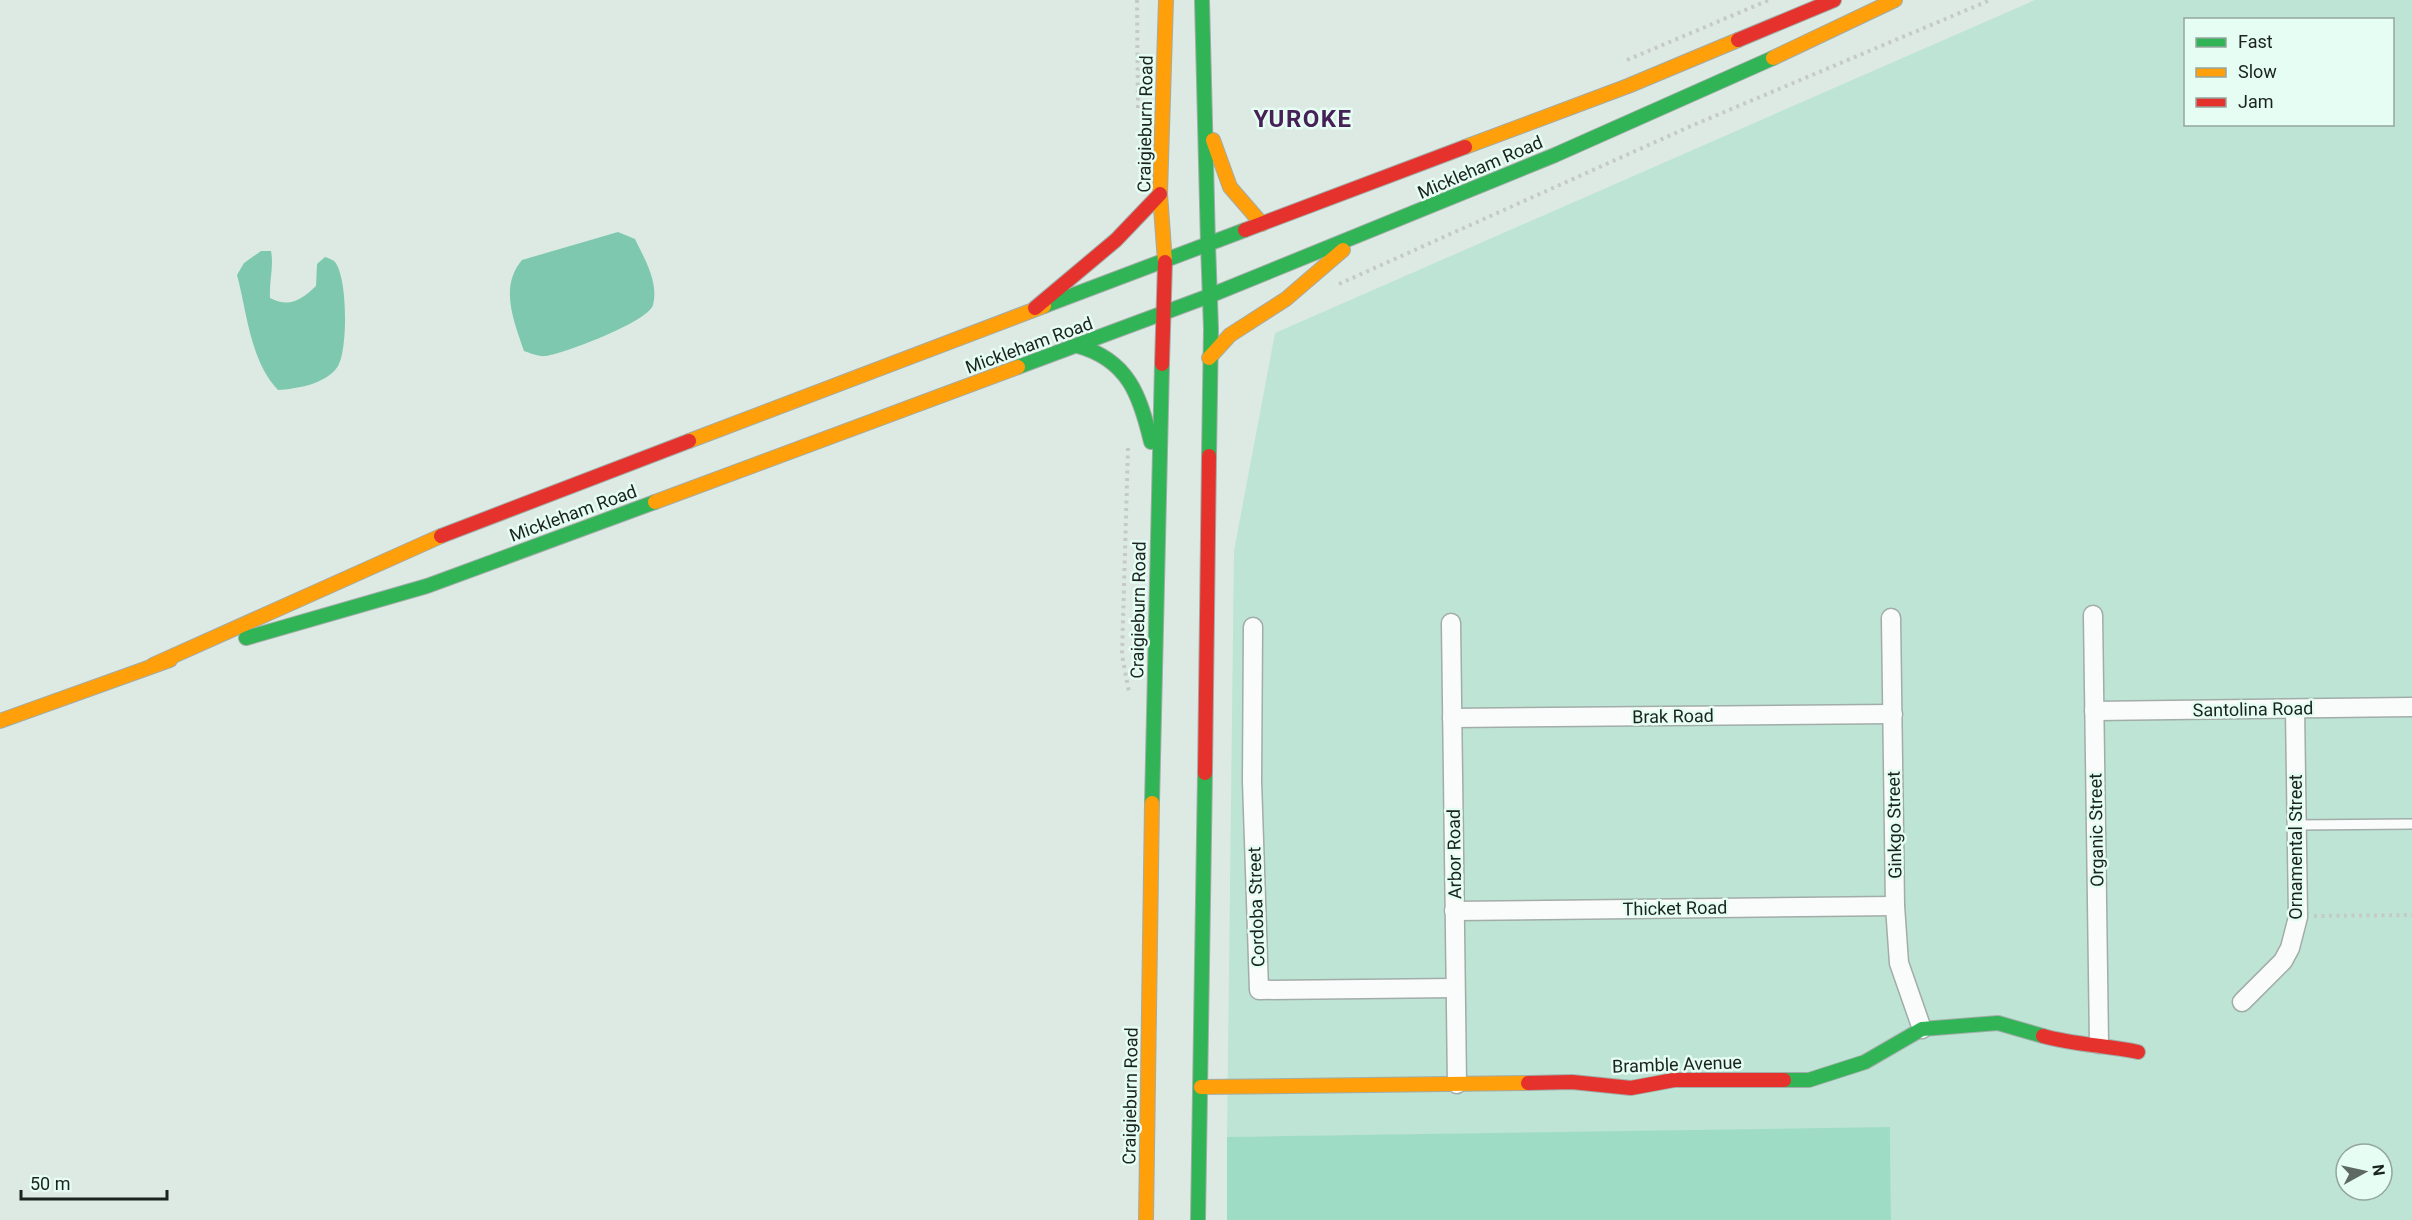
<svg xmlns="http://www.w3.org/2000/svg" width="2412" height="1220" font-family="Roboto,sans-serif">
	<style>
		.green { fill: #bde4d5; fill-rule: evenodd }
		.forest { fill: #9fdcc6 }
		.water { fill: #7ec8af }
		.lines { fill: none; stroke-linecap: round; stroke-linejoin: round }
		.lane-casing { stroke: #a2aca8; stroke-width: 12 }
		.street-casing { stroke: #a2aca8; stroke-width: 21 }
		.fast-casing { stroke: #a2aca8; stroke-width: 16 }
		.slow-casing { stroke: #a2aca8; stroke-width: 16 }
		.jam-casing { stroke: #a2aca8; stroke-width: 16 }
		.path { stroke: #c5cac8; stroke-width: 4; stroke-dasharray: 3 4.5; stroke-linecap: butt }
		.lane { stroke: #fafcfb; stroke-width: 9 }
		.street { stroke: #fafcfb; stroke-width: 18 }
		.fast { stroke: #30b455; stroke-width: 14 }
		.slow { stroke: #ff9f0a; stroke-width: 14 }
		.jam { stroke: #e5322d; stroke-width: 14 }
		.labels { text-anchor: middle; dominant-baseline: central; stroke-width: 5; stroke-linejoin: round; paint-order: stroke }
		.street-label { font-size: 18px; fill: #1a231f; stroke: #e5fdf3 }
		.district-label { font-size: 24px; font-weight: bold; letter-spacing: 1.5px; fill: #462157; stroke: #e5fdf3 }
	</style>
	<rect width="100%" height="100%" fill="#ddeae4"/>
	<path class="green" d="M2035,0H2412V1220H1891L1890,1128L1227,1137L1234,551L1275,333ZM2186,20H2392V124H2186ZM2346,1154H2382V1190H2346Z"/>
	<path class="forest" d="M1890,1127L1891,1220H1227V1137Z"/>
	<g class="water">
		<path d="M618,232L635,239C644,258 659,282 653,305C648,322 565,353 546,356C539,357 530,353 524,351C514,321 499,287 522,260Z"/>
		<path d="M261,251H271C274,267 269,281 270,298C290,308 301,300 316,286L317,264L325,257C326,257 333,260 334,261C348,274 348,350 338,366C327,384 296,389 278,390C250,361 247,312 237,275L244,263Z"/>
	</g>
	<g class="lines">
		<g class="lane-casing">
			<path id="lane" d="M2296,825L2412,824"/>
		</g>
		<g class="street-casing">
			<g id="street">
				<path d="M2093,615L2099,1044"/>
				<path d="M1891,618L1895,906L1899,963L1922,1029"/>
				<path d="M1451,623L1457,1084"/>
				<path d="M1253,627L1252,781L1259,990L1455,988"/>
				<path d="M2094,711L2412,707"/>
				<path d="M1452,718L1893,714"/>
				<path d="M1454,911L1895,906"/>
				<path d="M2242,1002L2283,961L2290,948L2298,917L2295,709"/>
			</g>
		</g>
		<g class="fast-casing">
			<g id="fast">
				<path d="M1202,0L1208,244L1245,230"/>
				<path d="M1209,296L1555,155L1773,58"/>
				<path d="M1044,306L1208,244L1211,329L1209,456"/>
				<path d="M1078,346C1128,360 1140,395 1151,442"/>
				<path d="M1018,367L1209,296"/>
				<path d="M246,638L427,586L655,502"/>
				<path d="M1152,803L1162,364"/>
				<path d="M1784,1080H1809L1865,1062L1922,1029L1998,1023L2043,1036"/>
				<path d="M1198,1220L1205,773"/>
			</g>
		</g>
		<g class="slow-casing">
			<g id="slow">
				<path d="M1773,58L1895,0"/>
				<path d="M1213,140L1230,187L1262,224"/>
				<path d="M1465,147L1628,86L1738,40"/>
				<path d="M1165,262L1160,194L1166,0"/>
				<path d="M1209,358L1230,335L1286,299L1343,250"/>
				<path d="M689,441L1044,306"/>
				<path d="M655,502L1018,367"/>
				<path d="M153,665L441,536"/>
				<path d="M0,721L170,660"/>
				<path d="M1201,1087L1528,1083"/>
				<path d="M1146,1220L1152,803"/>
			</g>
		</g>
		<g class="jam-casing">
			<g id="jam">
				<path d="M1738,40L1834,0"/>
				<path d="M1245,230L1465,147"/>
				<path d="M1035,308L1116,240L1160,194"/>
				<path d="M1162,364L1165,262"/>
				<path d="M441,536L689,441"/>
				<path d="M1205,773L1209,456"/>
				<path d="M2043,1036C2074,1045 2106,1045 2138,1052"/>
				<path d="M1528,1083L1572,1082L1631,1088L1674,1080H1784"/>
			</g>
		</g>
		<g class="path">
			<path d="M1137,0L1138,111"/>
			<path d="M1627,60L1769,0"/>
			<path d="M1339,284L1691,126L1988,1"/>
			<path d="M1128,448L1122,655L1129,692"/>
			<path d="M2314,916L2412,915"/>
		</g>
		<use href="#lane" class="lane"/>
		<use href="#street" class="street"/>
		<use href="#fast" class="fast"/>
		<use href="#slow" class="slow"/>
		<use href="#jam" class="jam"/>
	</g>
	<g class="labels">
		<g class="street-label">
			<text transform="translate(1145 124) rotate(-89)">Craigieburn Road</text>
			<text transform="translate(1480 167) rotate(-23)">Mickleham Road</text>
			<text transform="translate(1029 345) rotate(-20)">Mickleham Road</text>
			<text transform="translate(573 513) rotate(-20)">Mickleham Road</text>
			<text transform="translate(1138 610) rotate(-89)">Craigieburn Road</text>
			<text transform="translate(2253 709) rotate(-1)">Santolina Road</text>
			<text transform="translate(1673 716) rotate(-1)">Brak Road</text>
			<text transform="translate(1894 825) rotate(-91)">Ginkgo Street</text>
			<text transform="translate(2096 830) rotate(-91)">Organic Street</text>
			<text transform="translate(2295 847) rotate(-90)">Ornamental Street</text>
			<text transform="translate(1454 854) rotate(-91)">Arbor Road</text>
			<text transform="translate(1256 907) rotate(-92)">Cordoba Street</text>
			<text transform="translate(1675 908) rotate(-1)">Thicket Road</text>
			<text transform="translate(1677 1064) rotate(-2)">Bramble Avenue</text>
			<text transform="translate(1130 1096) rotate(-89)">Craigieburn Road</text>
		</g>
		<g class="district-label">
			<text x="1303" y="119">YUROKE</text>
		</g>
	</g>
	<rect x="2184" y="18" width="210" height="108" fill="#e5fdf3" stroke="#94a69e" stroke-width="1.5"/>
	<rect x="2196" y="38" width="30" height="9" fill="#30b455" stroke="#94a69e" stroke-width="1.5"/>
	<text x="2238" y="48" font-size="18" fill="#1a231f">Fast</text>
	<rect x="2196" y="68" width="30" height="9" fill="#ff9f0a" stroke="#94a69e" stroke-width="1.5"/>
	<text x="2238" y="78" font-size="18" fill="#1a231f">Slow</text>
	<rect x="2196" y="98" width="30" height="9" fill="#e5322d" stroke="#94a69e" stroke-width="1.5"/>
	<text x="2238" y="108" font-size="18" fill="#1a231f">Jam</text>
	<g transform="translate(2364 1172) rotate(82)"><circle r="28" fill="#e5fdf3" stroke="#94a69e" stroke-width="1.5"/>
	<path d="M0-4.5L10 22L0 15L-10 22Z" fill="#5e6964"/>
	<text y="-9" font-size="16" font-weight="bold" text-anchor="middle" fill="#1a231f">N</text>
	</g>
	<path d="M21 1190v9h146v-9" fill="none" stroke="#1a231f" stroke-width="3"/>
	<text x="30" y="1190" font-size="18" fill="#1a231f" stroke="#e5fdf3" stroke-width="4.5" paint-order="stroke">50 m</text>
</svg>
